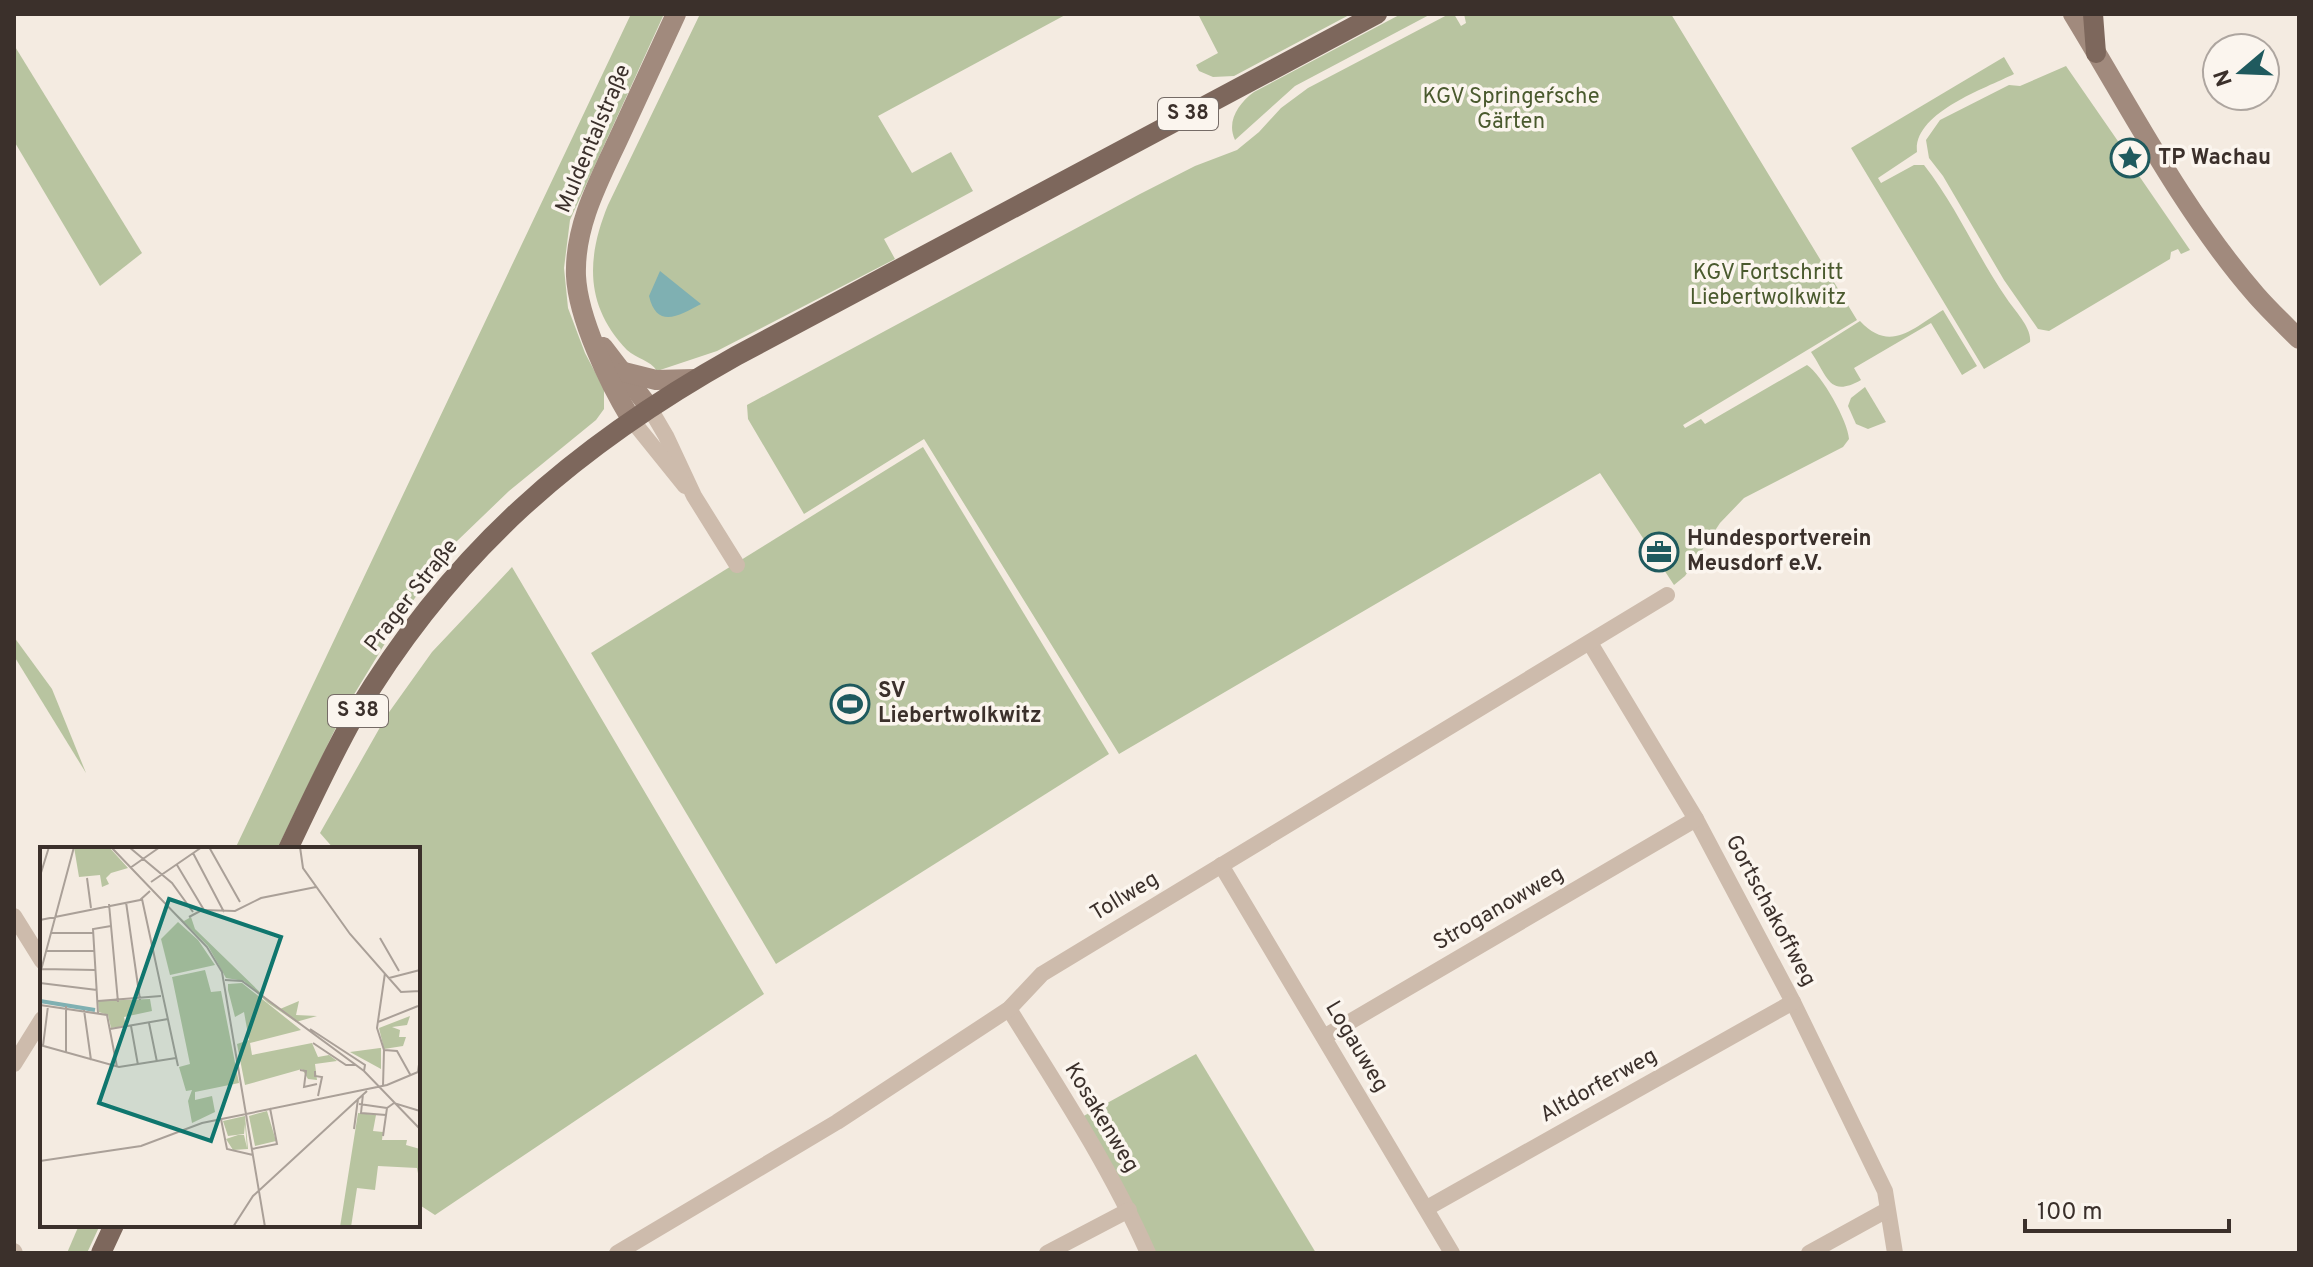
<svg xmlns="http://www.w3.org/2000/svg" width="2313" height="1267" font-family="Overpass,sans-serif">
	<style>
		.green { fill: #b8c4a0 }
		.water { fill: #7fb0b2 }
		.lines { fill: none; stroke-linecap: round; stroke-linejoin: round }
		.street { stroke: #cdbbac; stroke-width: 16 }
		.secondary { stroke: #a18a7d; stroke-width: 20 }
		.primary { stroke: #7d675c; stroke-width: 20 }
		.labels { text-anchor: middle; dominant-baseline: central; stroke-width: 7; stroke-linejoin: round; paint-order: stroke }
		.shield { fill: #fbf5ee; stroke: #756b66; stroke-width: 2 }
		.shield-label { font-size: 20px; font-weight: bold; fill: #3b302b }
		.park-label { font-size: 22px; fill: #4a5a2e; stroke: #fbf5ee }
		.street-label { font-size: 22px; fill: #3b302b; stroke: #fbf5ee }
		.poi-label { font-size: 22px; font-weight: bold; fill: #3b302b; stroke: #fbf5ee; text-anchor: start }
		.inset-river { fill: none; stroke: #7fb0b2; stroke-width: 4 }
		.inset-road { fill: none; stroke: #aaa098; stroke-width: 2 }
		.view { fill: #0f766e; fill-opacity: 0.15; stroke: #0f766e; stroke-width: 4 }
		.inset-edge { fill: none; stroke: #3b302b; stroke-width: 4 }
	</style>
	<rect width="100%" height="100%" fill="#f4ebe1"/>
	<g class="green">
		<path d="M631,14H664L570,220L564,268L568,308L585,353L604,389V409L596,420L509,491L456,542L401,617L344,711L277,849H235Z"/>
		<path d="M700,14H1067L878,116L912,173L951,152L973,191L884,239L895,259L717,351L657,371C650,360 637,359 627,350C585,306 586,259 608,205Z"/>
		<path d="M1198,14H1351L1234,76L1213,77L1199,71L1196,65L1218,53Z"/>
		<path d="M1401,14H1431L1295,86L1235,140C1226,121 1239,103 1254,92Z"/>
		<path d="M1449,14H1454L1461,26L1466,23L1464,14H1671L1857,320L1683,425L1685,428L1701,419L1705,424L1807,365C1822,375 1848,421 1849,439L1843,447L1744,498L1720,523L1685,576L1674,585L1600,473L1119,754L924,439L804,514L748,419L747,405L1140,194L1195,166L1237,150L1259,132L1281,108L1308,88Z"/>
		<path d="M14,45L142,253L100,286L14,141Z"/>
		<path d="M2004,57L2014,74C1984,89 1913,113 1917,152L1878,178L1881,183L1914,165H1924C1957,207 1977,256 2007,299C2015,311 2032,328 2030,342L1984,369L1851,148Z"/>
		<path d="M2066,66L2122,147L2114,153L2126,174L2135,170L2190,250L2181,254L2178,249L2171,252L2170,259L2049,331L2038,329L2004,280L1943,176L1929,158L1926,140L1940,120L2009,85L2020,86Z"/>
		<path d="M1943,310L1977,366L1962,375L1931,323L1854,368L1861,380C1829,398 1828,377 1811,352L1860,321C1890,353 1912,329 1943,310Z"/>
		<path d="M1865,387L1886,422L1868,429L1856,424L1848,406L1851,398Z"/>
		<path d="M923,447L1109,754L776,964L591,653Z"/>
		<path d="M512,567L764,994L435,1215L418,1204V849H334L320,833L387,715L432,652Z"/>
		<path d="M14,637L52,689L86,773L14,656Z"/>
		<path d="M1196,1054L1316,1253H1153L1080,1118Z"/>
		<path d="M79,1225H100L87,1253H67Z"/>
	</g>
	<path class="water" d="M660,271L701,304C680,315 657,330 649,296Z"/>
	<g class="lines">
		<g class="street">
			<path d="M649,407L666,436L694,496L737,565"/>
			<path d="M631,419L685,486"/>
			<path d="M1590,643L1696,819L1793,1002L1885,1191L1895,1253"/>
			<path d="M1221,865L1452,1253"/>
			<path d="M14,916L42,961"/>
			<path d="M1009,1009C1059,1089 1110,1167 1148,1253"/>
			<path d="M1324,1037L1696,819"/>
			<path d="M14,1064L42,1019"/>
			<path d="M1427,1208L1793,1002"/>
			<path d="M14,1251L15,1253"/>
			<path d="M617,1253L837,1122L1009,1009L1042,974L1667,595"/>
			<path d="M1047,1253L1129,1210"/>
			<path d="M1809,1253L1887,1210"/>
		</g>
		<g class="secondary">
			<path d="M2073,14C2131,109 2183,211 2256,295C2270,311 2285,325 2299,339"/>
			<path d="M603,347L649,407"/>
			<path d="M624,372L656,380L694,379"/>
			<path d="M631,419C609,383 578,318 576,276C574,224 601,177 622,131C640,92 658,53 676,14"/>
		</g>
		<g class="primary">
			<path d="M2093,14L2096,53"/>
			<path d="M288,849C310,803 331,757 356,713C451,553 575,446 736,356L1377,14"/>
			<path d="M101,1253L114,1225"/>
		</g>
	</g>
	<defs>
		<g id="sight-ring" transform="scale(2)"><circle r="9.5" fill="#fbf5ee" stroke="#1f5a5e" stroke-width="1.5"/><path d="M0-6L1.8-2.2L6-1.7L2.9 1.2L3.7 5.4L0 3.3L-3.7 5.4L-2.9 1.2L-6-1.7L-1.8-2.2Z" fill="#1f5a5e"/></g>
		<g id="office-ring" transform="scale(2)"><circle r="9.5" fill="#fbf5ee" stroke="#1f5a5e" stroke-width="1.5"/><path d="M-6-3h4V-5.5h4V-3h4V5H-6ZM-1-4.5V-3h2v-1.5ZM-6 0V1H6V0Z" fill="#1f5a5e"/></g>
		<g id="stadium-ring" transform="scale(2)"><circle r="9.5" fill="#fbf5ee" stroke="#1f5a5e" stroke-width="1.5"/><path d="M0-5a6.5 5 0 1 0 0 10a6.5 5 0 1 0 0-10ZM-3.5-1.8h7v3.6h-7Z" fill="#1f5a5e"/></g>
	</defs>
	<g fill-rule="evenodd">
		<use href="#sight-ring" x="2130" y="158"/>
		<use href="#office-ring" x="1659" y="552"/>
		<use href="#stadium-ring" x="850" y="704"/>
	</g>
	<g class="labels">
		<g class="shield">
			<rect x="1158" y="98" width="60" height="32" rx="6"/>
			<rect x="328" y="695" width="60" height="32" rx="6"/>
		</g>
		<g class="shield-label">
			<text x="1188" y="114">S 38</text>
			<text x="358" y="711">S 38</text>
		</g>
		<g class="park-label">
			<text x="1511" y="97">KGV Springer´sche<tspan x="1511" dy="25">Gärten</tspan></text>
			<text x="1768" y="273">KGV Fortschritt<tspan x="1768" dy="25">Liebertwolkwitz</tspan></text>
		</g>
		<g class="street-label">
			<text transform="translate(594 139) rotate(-67)">Muldentalstraße</text>
			<text transform="translate(412 596) rotate(-52)">Prager Straße</text>
			<text transform="translate(1125 897) rotate(-31)">Tollweg</text>
			<text transform="translate(1499 909) rotate(-30)">Stroganowweg</text>
			<text transform="translate(1770 911) rotate(62)">Gortschakoffweg</text>
			<text transform="translate(1356 1047) rotate(59)">Logauweg</text>
			<text transform="translate(1599 1086) rotate(-29)">Altdorferweg</text>
			<text transform="translate(1101 1118) rotate(59)">Kosakenweg</text>
		</g>
		<g class="poi-label">
			<text x="2158" y="158">TP Wachau</text>
			<text x="1687" y="539">Hundesportverein<tspan x="1687" dy="25">Meusdorf e.V.</tspan></text>
			<text x="878" y="691">SV<tspan x="878" dy="25">Liebertwolkwitz</tspan></text>
		</g>
	</g>
	<g transform="translate(40 847)">
		<rect width="380" height="380" fill="#f4ebe1"/>
		<path d="M34,0H69L88,21L71,26L66,31L69,37L62,40L60,28L39,30ZM118,50L144,74L151,70L155,82L228,153L240,162L259,154L256,168L277,169L256,175L228,156L204,134L186,131L168,99ZM138,75L158,93L175,118L130,128L121,92ZM165,123L171,145L181,144L199,236L155,245V253L172,249L175,265L152,276L148,254L152,243L146,244L139,220L150,217L132,130ZM202,136L261,183L210,196L212,208L272,196L278,210L289,208L297,214L275,217L277,233L268,232L262,222L205,238L197,197L209,193L204,165L195,170L188,143V137ZM110,152L112,164L84,170L86,179L71,181L68,168L59,165L58,154ZM370,169L367,178L352,180L360,183L359,190H366L363,199L344,202L339,181ZM341,201V222L310,205L340,201ZM227,264L236,294L215,299L209,269ZM318,266L336,268L333,284L343,285L342,293H367L366,298L380,302V337L377,321L338,319L335,343L317,341L311,380H300ZM205,269L208,302L193,303L186,292L198,288H204L207,301L205,277L204,287L188,289L183,274Z" fill="#b8c4a0"/>
		<path class="inset-river" d="M0,154L55,163"/>
		<path class="inset-road" d="M71,0L167,100L182,125L225,380M89,0L132,36L153,65M169,0L200,55M260,0L263,21L310,87L361,145L380,144M153,6L184,65M137,18L164,63M90,21L120,0M0,29L9,0M47,31L51,61M111,35L162,0M102,52L138,219M86,55L100,153M69,57L78,155M149,70L162,63L195,64L221,51L276,40M0,73L100,53L110,44M12,86H53M340,91L359,124M7,104H54M2,122L55,123M0,127L34,0M380,129V166M349,131L380,123M185,133L202,134L324,224L380,282M0,136L57,143M58,154L121,149M0,158L67,168L77,220M26,159V205M44,163L51,213M58,166L53,82L71,79M338,175L378,159M109,176L117,215M91,179L98,218M70,182L128,172M270,182L325,218L324,224M273,196L306,218H316M0,198L79,220L136,211M3,199L8,159M344,203L357,204L371,229M260,223L266,224L264,240L277,237M275,224V229L282,230L278,249M343,239L344,203L337,181L345,126M323,247L321,266L346,268M319,257L347,261M181,272L187,302L213,308M314,282L318,252M343,289L347,261L354,256L380,264M212,302L237,297L230,261M0,314L101,299L162,276L347,238L378,225L380,210M193,380L213,349L327,244"/>
		<path class="view" d="M129,52L241,90L171,294L59,256Z"/>
		<rect width="380" height="380" class="inset-edge"/>
	</g>
	<rect width="2313" height="1267" fill="none" stroke="#3b302b" stroke-width="32"/>
	<g transform="translate(2241 72) rotate(251)"><circle r="38" fill="#fbf5ee" stroke="#aea6a0" stroke-width="2"/>
	<path d="M0-6L14 30L0 20L-14 30Z" fill="#1f5a5e"/>
	<text y="-12" font-size="22" font-weight="bold" text-anchor="middle" fill="#3b302b">N</text>
	</g>
	<path d="M2025 1219v12h204v-12" fill="none" stroke="#3b302b" stroke-width="4"/>
	<text x="2037" y="1219" font-size="24" fill="#3b302b" stroke="#fbf5ee" stroke-width="6" paint-order="stroke">100 m</text>
</svg>
